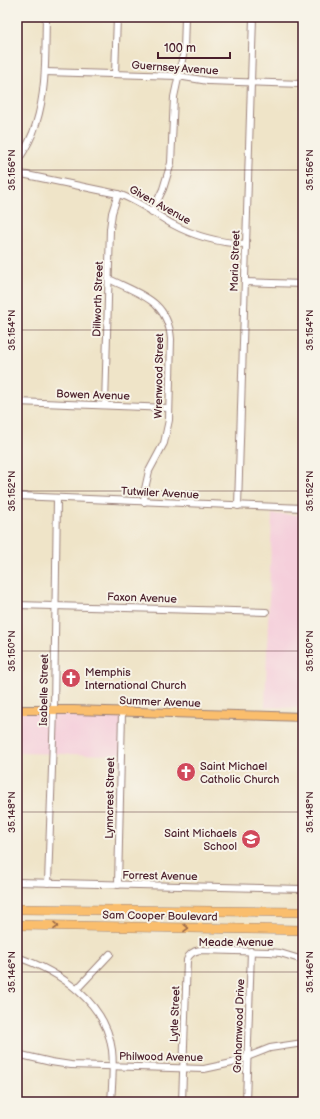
<svg xmlns="http://www.w3.org/2000/svg" width="320" height="1119" font-family="'Balsamiq Sans',sans-serif">
	<style>
		.built { fill: #f5cfdb }
		.lines { fill: none; stroke-linecap: round; stroke-linejoin: round }
		.minor-casing { stroke: #9c827a; stroke-width: 8 }
		.major-casing { stroke: #9c827a; stroke-width: 10 }
		.highway-casing { stroke: #9c827a; stroke-width: 10 }
		.minor { stroke: #fff; stroke-width: 6 }
		.major { stroke: #fabe6d; stroke-width: 8 }
		.highway { stroke: #fabe6d; stroke-width: 9 }
		.oneway { stroke: #996749 }
		.ticks { fill: none; stroke: #4a1f2b; stroke-width: 1; stroke-opacity: 0.45 }
		.labels { text-anchor: middle; dominant-baseline: central; stroke-width: 4; stroke-linejoin: round; paint-order: stroke }
		.street-label { font-size: 11px; fill: #4a1f2b; stroke: #f7f3e8 }
		.poi-label { font-size: 11px; fill: #4a1f2b; stroke: #f7f3e8; text-anchor: start }
		.neatline { fill: none; stroke: #4a1f2b; stroke-width: 1.5 }
		.ticks-label { font-size: 10px; text-anchor: middle; fill: #4a1f2b }
	</style>
	<rect width="100%" height="100%" fill="#f7f3e8"/>
	<filter id="ink" filterUnits="userSpaceOnUse"><feTurbulence type="fractalNoise" baseFrequency=".025" numOctaves="2"/><feDisplacementMap in="SourceGraphic" scale="8" xChannelSelector="R" yChannelSelector="G"/><feConvolveMatrix kernelMatrix="1 2 1 2 8 2 1 2 1" color-interpolation-filters="sRGB"/></filter>
	<filter id="wash" filterUnits="userSpaceOnUse"><feTurbulence type="fractalNoise" baseFrequency=".012" numOctaves="4" result="noise"/><feDisplacementMap in="SourceGraphic" scale="16" xChannelSelector="R" yChannelSelector="G"/><feGaussianBlur stdDeviation="0.9" result="paint"/><feColorMatrix in="noise" values="0 0 0 0 0 0 0 0 0 0 0 0 0 0 0 0 0 1.4 0 .05"/><feComposite in="paint" operator="in"/></filter>
	<g filter="url(#wash)">
		<rect width="100%" height="100%" fill="#efe4c8"/>
		<g class="built">
			<path d="M272,514L303,515V708L265,707Z"/>
			<path d="M17,710L122,712L121,755L17,753Z"/>
		</g>
	</g>
	<g filter="url(#ink)">
		<g class="lines">
			<g class="minor-casing">
				<g id="minor">
					<path d="M45,72L178,76L208,81L303,84"/>
					<path d="M115,74L117,17"/>
					<path d="M17,162C25,150 32,138 36,124C47,90 45,53 46,17"/>
					<path d="M17,173L118,194C137,200 155,214 172,224C196,237 219,243 246,244"/>
					<path d="M152,212L163,189L171,163L174,97L184,51L185,17"/>
					<path d="M109,279C139,294 168,300 171,339L169,420L164,443L149,471L145,489L144,502"/>
					<path d="M245,282L303,284"/>
					<path d="M17,402L169,408"/>
					<path d="M105,405L110,229L112,213L118,194"/>
					<path d="M17,496L303,508"/>
					<path d="M238,506L253,17"/>
					<path d="M17,605L266,612"/>
					<path d="M17,882L303,889"/>
					<path d="M48,883L54,710L57,498"/>
					<path d="M118,885L122,712"/>
					<path d="M17,957C59,971 106,1002 112,1050C114,1067 112,1085 111,1102"/>
					<path d="M77,989L110,954"/>
					<path d="M17,1054L51,1062L71,1065L204,1069L232,1063L270,1048L303,1043"/>
					<path d="M182,1102L187,960C189,953 194,951 200,950L270,952L280,953L303,960"/>
					<path d="M246,1102L251,951"/>
				</g>
			</g>
			<g class="major-casing">
				<path id="major" d="M17,710H73L303,717"/>
			</g>
			<g class="highway-casing">
				<g id="highway">
					<path d="M17,909L303,912"/>
					<path d="M17,925L303,930"/>
				</g>
			</g>
			<use href="#minor" class="minor"/>
			<use href="#major" class="major"/>
			<use href="#highway" class="highway"/>
		</g>
		<defs><path id="oneway-chevron" d="M-2-3.5L2.5 0L-2 3.5" fill="none" stroke-width="1.6" stroke-linecap="round" stroke-linejoin="round"/></defs>
		<g class="oneway">
			<use href="#oneway-chevron" transform="translate(56 926) rotate(1)"/>
			<use href="#oneway-chevron" transform="translate(186 928) rotate(1)"/>
		</g>
	</g>
	<path class="ticks" d="M20,17V1102M17,170H303M17,330H303M17,491H303M17,651H303M17,812H303M17,972H303"/>
	<defs>
		<g id="church-disc" transform="scale(1)"><circle r="9.5" fill="#d1495b" stroke="#f7f3e8"/><path d="M-1.2-6h2.4v3.5h3.3v2.4h-3.3V6h-2.4V-.1h-3.3v-2.4h3.3Z" fill="#fff"/></g>
		<g id="school-disc" transform="scale(1)"><circle r="9.5" fill="#d1495b" stroke="#f7f3e8"/><path d="M0-5L7-2L0 1L-7-2ZM-4 1L0 2.5L4 1V4Q0 6-4 4Z" fill="#fff"/></g>
	</defs>
	<g fill-rule="evenodd">
		<use href="#church-disc" x="71" y="678"/>
		<use href="#church-disc" x="186" y="772"/>
		<use href="#school-disc" x="251" y="839"/>
	</g>
	<g class="labels">
		<g class="street-label">
			<text transform="translate(175 68) rotate(4)">Guernsey Avenue</text>
			<text transform="translate(160 205) rotate(29)">Given Avenue</text>
			<text transform="translate(235 261) rotate(-88)">Maria Street</text>
			<text transform="translate(98 299) rotate(-88)">Dillworth Street</text>
			<text transform="translate(159 376) rotate(-89)">Wrenwood Street</text>
			<text transform="translate(93 395) rotate(2)">Bowen Avenue</text>
			<text transform="translate(160 493) rotate(3)">Tutwiler Avenue</text>
			<text transform="translate(142 598) rotate(2)">Faxon Avenue</text>
			<text transform="translate(44 690) rotate(-89)">Isabelle Street</text>
			<text transform="translate(160 702) rotate(2)">Summer Avenue</text>
			<text transform="translate(110 798) rotate(-89)">Lynncrest Street</text>
			<text transform="translate(160 876) rotate(1)">Forrest Avenue</text>
			<text transform="translate(160 916) rotate(1)">Sam Cooper Boulevard</text>
			<text x="236" y="942">Meade Avenue</text>
			<text transform="translate(175 1014) rotate(-88)">Lytle Street</text>
			<text transform="translate(239 1026) rotate(-88)">Grahamwood Drive</text>
			<text transform="translate(161 1057) rotate(1)">Philwood Avenue</text>
		</g>
		<g class="poi-label">
			<text x="85" y="672">Memphis<tspan x="85" dy="13">International Church</tspan></text>
			<text x="200" y="766">Saint Michael<tspan x="200" dy="13">Catholic Church</tspan></text>
			<text x="237" y="833" text-anchor="end">Saint Michaels<tspan x="237" dy="13">School</tspan></text>
		</g>
	</g>
	<rect width="320" height="1119" fill="none" stroke="#f7f3e8" stroke-width="44"/>
	<path d="M158 52v6h72v-6" fill="none" stroke="#4a1f2b" stroke-width="2"/>
	<text x="164" y="52" font-size="12" fill="#4a1f2b" stroke="#f7f3e8" stroke-width="3" paint-order="stroke">100 m</text>
	<rect x="22" y="22" width="276" height="1075" class="neatline"/>
	<g class="ticks-label">
		<text transform="translate(11 170) rotate(-90)" y="4">35.156°N</text>
		<text transform="translate(309 170) rotate(-90)" y="4">35.156°N</text>
		<text transform="translate(11 330) rotate(-90)" y="4">35.154°N</text>
		<text transform="translate(309 330) rotate(-90)" y="4">35.154°N</text>
		<text transform="translate(11 491) rotate(-90)" y="4">35.152°N</text>
		<text transform="translate(309 491) rotate(-90)" y="4">35.152°N</text>
		<text transform="translate(11 651) rotate(-90)" y="4">35.150°N</text>
		<text transform="translate(309 651) rotate(-90)" y="4">35.150°N</text>
		<text transform="translate(11 812) rotate(-90)" y="4">35.148°N</text>
		<text transform="translate(309 812) rotate(-90)" y="4">35.148°N</text>
		<text transform="translate(11 972) rotate(-90)" y="4">35.146°N</text>
		<text transform="translate(309 972) rotate(-90)" y="4">35.146°N</text>
	</g>
</svg>
